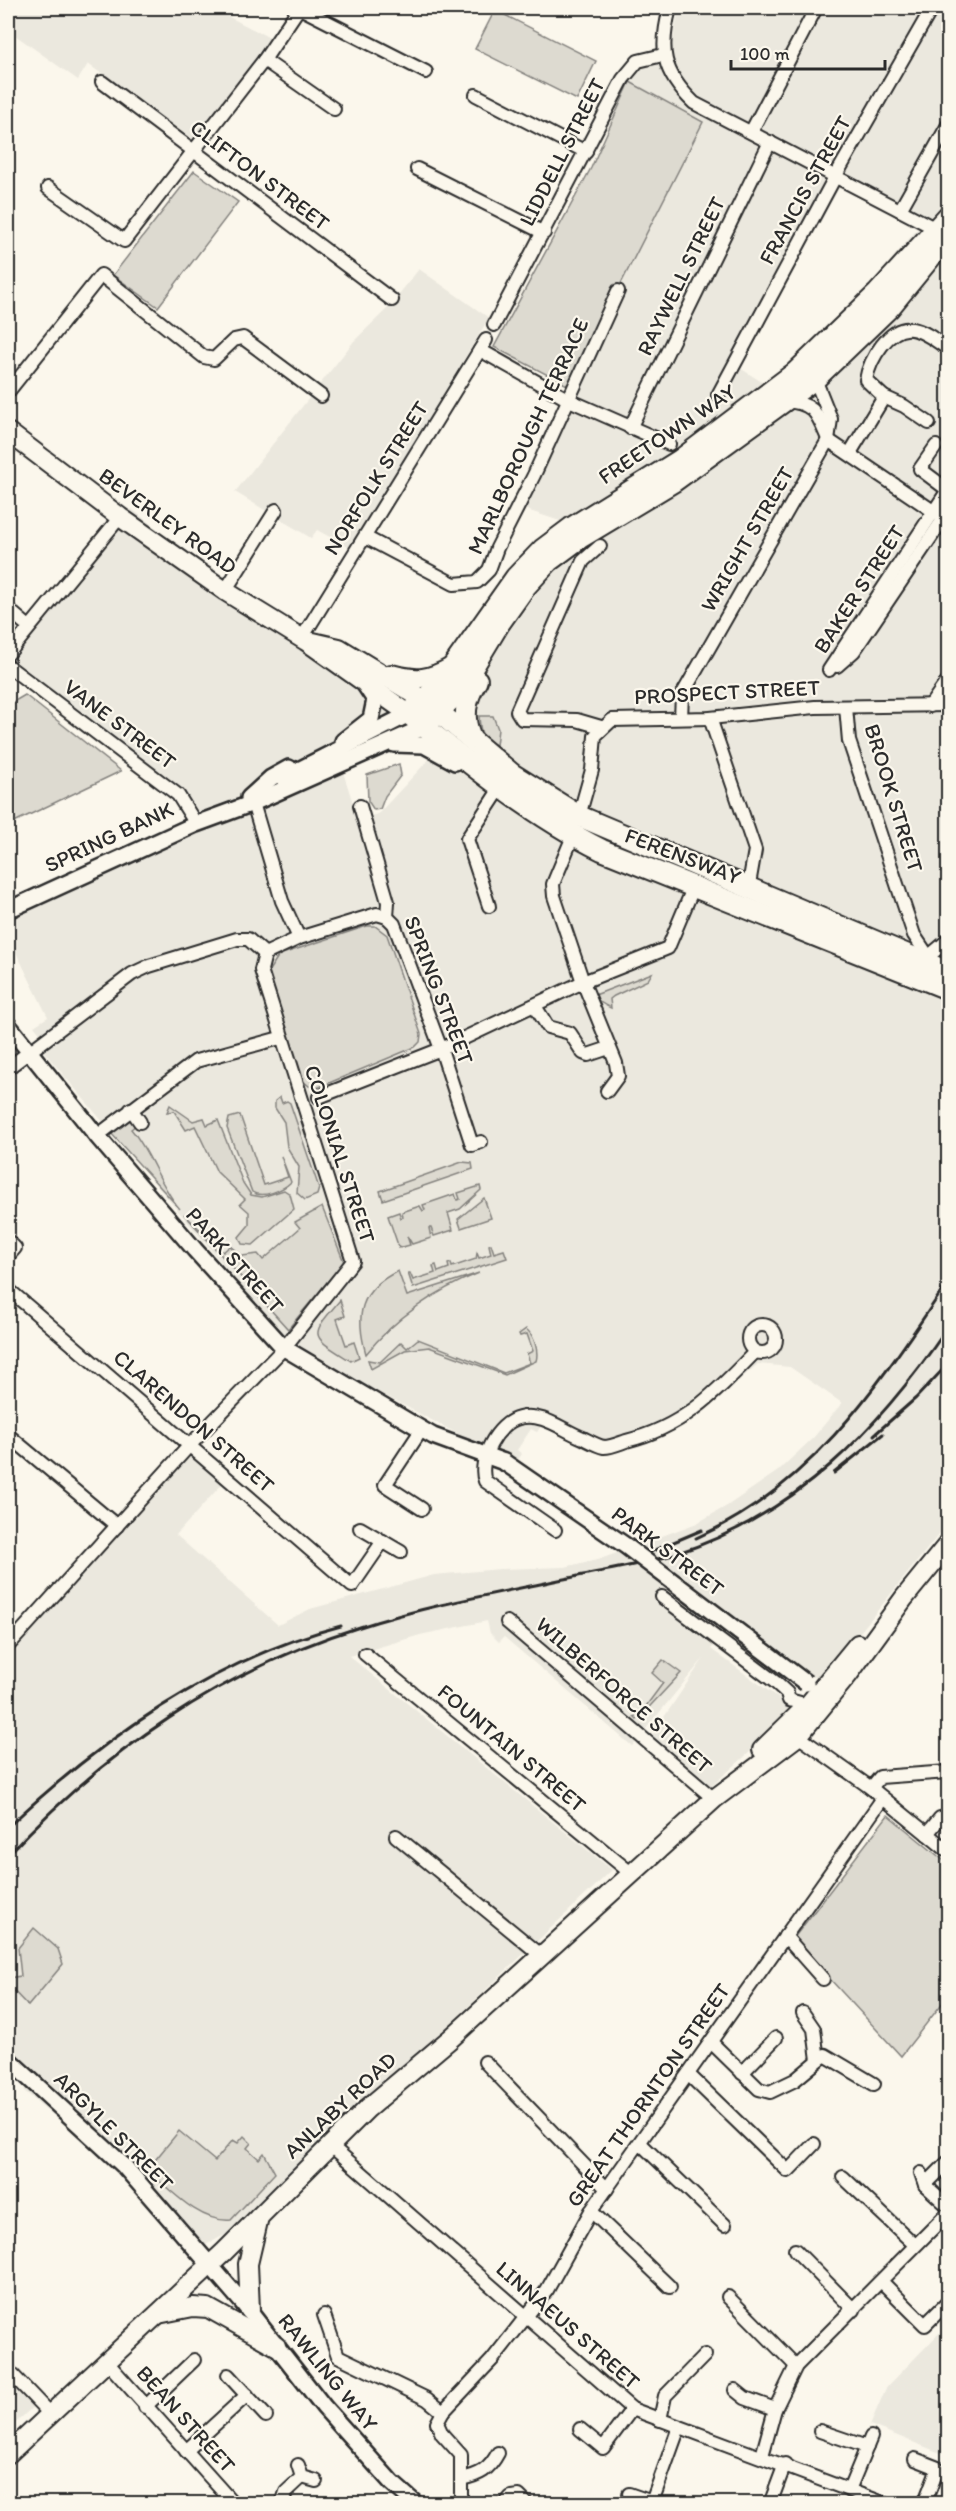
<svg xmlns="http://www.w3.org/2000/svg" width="956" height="2511" font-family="Itim,sans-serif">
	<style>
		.built { fill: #ebe8de; fill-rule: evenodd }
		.green { fill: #dddad0; stroke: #84827e; stroke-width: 1.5 }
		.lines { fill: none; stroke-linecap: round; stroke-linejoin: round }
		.minor-casing { stroke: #2b2b2b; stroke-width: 16 }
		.tertiary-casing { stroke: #2b2b2b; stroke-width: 20 }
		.primary-casing { stroke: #2b2b2b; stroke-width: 22 }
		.trunk-casing { stroke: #2b2b2b; stroke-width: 24 }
		.minor { stroke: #fbf7ec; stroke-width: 12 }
		.tertiary { stroke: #fbf7ec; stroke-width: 15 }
		.primary { stroke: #fbf7ec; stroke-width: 18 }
		.trunk { stroke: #fbf7ec; stroke-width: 20 }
		.rail { stroke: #2b2b2b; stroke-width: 3 }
		.tertiary-bridge-casing { stroke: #2b2b2b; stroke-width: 20; stroke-linecap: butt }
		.tertiary-bridge { stroke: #fbf7ec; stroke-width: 15 }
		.labels { text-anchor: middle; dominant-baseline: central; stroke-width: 4.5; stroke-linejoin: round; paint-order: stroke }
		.street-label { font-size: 22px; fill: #2b2b2b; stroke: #fbf7ec }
	</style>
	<rect width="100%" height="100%" fill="#fbf7ec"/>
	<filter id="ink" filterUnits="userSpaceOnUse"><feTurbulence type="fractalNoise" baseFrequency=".0167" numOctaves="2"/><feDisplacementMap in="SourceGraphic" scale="12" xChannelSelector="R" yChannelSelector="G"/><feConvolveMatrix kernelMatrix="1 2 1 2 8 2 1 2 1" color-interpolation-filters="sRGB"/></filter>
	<g filter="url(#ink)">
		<g class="built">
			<path d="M8,8H212L270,38L195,141L88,64L78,80L8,30Z"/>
			<path d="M679,8H948V1523L824,1677H813L736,1618L711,1649L796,1711L707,1790L650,1738L704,1658L632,1746L504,1637L499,1642L490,1633L487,1621L420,1635L349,1656L612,1870L232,2231L198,2249L122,2171L24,2091L26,2089L8,2072V1641L134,1499L145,1507L191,1455L223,1483L176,1535L278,1625L310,1609L434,1575L500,1569L565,1567L606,1557L697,1523L727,1506L778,1471L814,1437L842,1403L790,1367L758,1364L694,1418L657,1439L610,1455L580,1446L547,1426H541L537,1432L531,1429L517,1450L522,1454L515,1464L293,1347L44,1052L50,1046L34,1026L48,1017L8,936V917L211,824L8,672V659L132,509L194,559L298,629L373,656L460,708L477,675L557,566L596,533L515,506L569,386L703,122L630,82L633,57L670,55ZM839,188L902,216L918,228L867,289L768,386L740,368ZM395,749L421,750L433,755L378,814L358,819L343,772Z"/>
			<path d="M419,269L489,318L350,548L317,530L311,538L235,492L354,341L388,308Z"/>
			<path d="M948,2324V2456L870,2425L886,2388Z"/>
			<path d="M8,2376L35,2405L8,2430Z"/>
		</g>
		<g class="green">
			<path d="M495,10L596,61L577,100L475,49Z"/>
			<path d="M630,82L703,122L569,386L494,347L591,168Z"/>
			<path d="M194,171L238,202L158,307L113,275Z"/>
			<path d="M25,695L121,771L8,825V705Z"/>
			<path d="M479,716H493L498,729L496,745C481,740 480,731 479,716Z"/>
			<path d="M399,764L401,775L385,796L380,809L374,810L368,801L367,775Z"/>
			<path d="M367,926H375L387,935L421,1034L420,1042L415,1047L317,1088L309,1086L302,1080L268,972L279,955Z"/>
			<path d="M652,973L648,980L614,996L610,999L611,1008C604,1005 598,1002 595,995Z"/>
			<path d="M280,1097L282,1103L287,1101L290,1103L319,1188L317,1195L305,1200L297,1193L299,1167L287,1147L284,1122L275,1108V1101Z"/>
			<path d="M170,1105L193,1121L204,1118L207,1125L218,1120L243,1183L251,1195L262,1197L284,1190L290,1194L294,1209L253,1245L242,1244L239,1237L249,1225V1212L240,1204L245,1199L217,1172L195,1126L186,1130L174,1111L167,1112Z"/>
			<path d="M240,1115L264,1185L288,1177L281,1156L291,1182C283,1190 262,1199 252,1192L227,1128L229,1118Z"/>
			<path d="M131,1118L136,1125L131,1129C152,1154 159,1185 180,1209L109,1131Z"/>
			<path d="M462,1162L472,1163L473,1169L383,1200L380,1191Z"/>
			<path d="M480,1186L481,1190L460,1209L448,1213L453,1230L434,1236L431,1228H429L431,1238L412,1244L407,1236L410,1245L399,1248L388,1216L399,1212L401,1218L403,1217L402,1212L420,1206L423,1211L425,1210L423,1205L455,1194L457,1200L460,1199L458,1193Z"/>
			<path d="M484,1198L491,1218L461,1228L458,1219Z"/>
			<path d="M322,1207L344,1262L288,1329L184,1214L223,1252L230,1246L242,1256L258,1254L263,1260L300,1228L295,1222Z"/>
			<path d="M491,1244L494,1253L504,1250L507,1258L413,1288L408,1273H410L413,1280L435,1273L433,1266L436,1265L438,1272L449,1268L448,1264L451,1263L452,1267L476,1259L477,1253L479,1258L491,1254L489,1245Z"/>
			<path d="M398,1271L407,1296L479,1273C436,1290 395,1318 366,1354C355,1315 359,1290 398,1271Z"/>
			<path d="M340,1300L345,1316L337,1319L346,1345L354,1342L359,1357L351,1361C310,1335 308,1338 340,1300Z"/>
			<path d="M526,1329C534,1335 539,1351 536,1361L505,1375L429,1347L405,1350L371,1369L368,1360L380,1362L401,1342L407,1348L418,1339L504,1373L530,1363L527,1354L533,1351L527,1334L520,1336L519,1334Z"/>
			<path d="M663,1660L681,1673L637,1720L634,1717L646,1706L663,1683L652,1673Z"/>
			<path d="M888,1815L948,1864V1996L901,2056L793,1939Z"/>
			<path d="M34,1928L58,1949L63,1964L28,2006L9,1986L8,1978L21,1976L18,1948Z"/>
			<path d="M179,2131L215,2161L233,2140L238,2143L244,2136L251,2143L247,2148L259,2159L264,2153L275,2173L231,2220C199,2223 169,2188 147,2170Z"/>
		</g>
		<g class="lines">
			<g class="minor-casing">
				<g id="minor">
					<path d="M300,8L426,72"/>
					<path d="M670,8C659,50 662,72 694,103L942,232"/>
					<path d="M264,60L334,109"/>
					<path d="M102,82L392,300"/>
					<path d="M476,95L586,152"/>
					<path d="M751,132L816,8"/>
					<path d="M417,169L544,233"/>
					<path d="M48,188L124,241L264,60L299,8"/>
					<path d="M900,210L948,125"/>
					<path d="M494,325L623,79L638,61L663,55"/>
					<path d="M480,350L569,400L669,444"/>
					<path d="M8,392L101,275L204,357L214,359L234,340L243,338L321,396"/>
					<path d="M718,395L835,177L932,8"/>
					<path d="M884,397L904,406L929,423"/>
					<path d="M785,401C815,403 817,413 828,439"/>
					<path d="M630,428L770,142"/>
					<path d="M828,440L939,515"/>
					<path d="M850,453L884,397L866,380C869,361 889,325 912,329C925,331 938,342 948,349"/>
					<path d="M365,537L454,584L477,582L489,570L497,548L534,475L618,291"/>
					<path d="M600,546L583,561L517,711L522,719L577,720L601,727"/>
					<path d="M225,591L276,510"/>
					<path d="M8,609L29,627"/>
					<path d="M302,638L486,340"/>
					<path d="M8,654L120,517"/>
					<path d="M8,666L178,795L196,824"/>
					<path d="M837,666L854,651L948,512"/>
					<path d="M829,670L948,490L920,469L936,446"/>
					<path d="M930,706L948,680"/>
					<path d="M846,707L849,741L914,935L934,965"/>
					<path d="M681,718L682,695L828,440L831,419L815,379"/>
					<path d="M710,718L755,850L748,890"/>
					<path d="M253,803L282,901L299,938"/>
					<path d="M360,806L388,902L387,917L394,924L441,1049L472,1145L481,1142"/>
					<path d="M579,816L592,770L595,736L612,720L710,718L815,707L948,705"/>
					<path d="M573,836L553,884L554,896L583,982L616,1063L618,1076L607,1091"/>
					<path d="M489,906L467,839L501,787"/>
					<path d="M265,954L299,938L377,914L387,917"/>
					<path d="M929,956L948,940"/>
					<path d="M535,1006L548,1027L570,1033L583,1053L588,1055L609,1048"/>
					<path d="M8,1068L132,974L149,966L237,939H248L265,954"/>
					<path d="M319,1097L441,1049L583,982L668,948L694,886"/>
					<path d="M131,1109L140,1122"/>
					<path d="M97,1136L196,1061L280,1038"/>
					<path d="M8,1241L15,1248L8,1256"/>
					<path d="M8,1289L352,1586L383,1541"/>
					<circle cx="762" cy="1339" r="14"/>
					<path d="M8,1435L117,1526"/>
					<path d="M422,1509L385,1485L422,1429"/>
					<path d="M360,1528L401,1552"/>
					<path d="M555,1530L485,1481C477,1461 497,1423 519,1418C543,1412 562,1430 583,1438C589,1441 598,1446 604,1447C611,1447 620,1443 626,1441C684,1427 715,1393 755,1352"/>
					<path d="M662,1597L775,1682L787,1693L789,1700L808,1705"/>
					<path d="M507,1622L714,1799"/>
					<path d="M8,1646L189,1446L284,1348L353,1261L261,970L265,954"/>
					<path d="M365,1654L632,1874"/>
					<path d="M798,1736L871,1788L948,1851"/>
					<path d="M871,1788L880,1777L948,1772"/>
					<path d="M927,1834L940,1818L948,1817"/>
					<path d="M396,1836L542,1956"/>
					<path d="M785,1936L823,1979"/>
					<path d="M803,2013L814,2029L818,2060"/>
					<path d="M712,2043L759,2089L770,2092L795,2080L825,2055L874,2084"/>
					<path d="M485,2062L607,2189"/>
					<path d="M742,2073L776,2038"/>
					<path d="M689,2075L788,2171L814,2144"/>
					<path d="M640,2143L725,2225"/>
					<path d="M329,2144L632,2409L886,2504"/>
					<path d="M921,2173L925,2185L948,2206"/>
					<path d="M843,2177L915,2245"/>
					<path d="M925,2185L948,2162"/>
					<path d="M591,2211L670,2287"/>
					<path d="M795,2250L854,2310"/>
					<path d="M882,2282L925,2325L947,2303"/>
					<path d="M728,2297L796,2366"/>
					<path d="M324,2315L338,2356L427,2399L443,2412"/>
					<path d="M106,2361L234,2504"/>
					<path d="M8,2370L49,2413"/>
					<path d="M228,2375L266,2416"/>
					<path d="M735,2390L745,2398L775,2409"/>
					<path d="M145,2407L194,2360"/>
					<path d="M660,2420L665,2396L705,2355"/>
					<path d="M580,2429L603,2448L632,2409"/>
					<path d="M820,2431L867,2447"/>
					<path d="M186,2451L247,2395"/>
					<path d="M762,2456L775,2409L796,2366L948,2213"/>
					<path d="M915,2459L938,2468L924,2504"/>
					<path d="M298,2465L302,2477L316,2481"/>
					<path d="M461,2479C480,2475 489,2470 498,2453"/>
					<path d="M849,2490L871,2437"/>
					<path d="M629,2494L652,2502L679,2427"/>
					<path d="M282,2504L286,2492L302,2477"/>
					<path d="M461,2504V2455L442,2434L437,2423L443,2412L492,2360L547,2290L591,2211L883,1798"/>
					<path d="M505,2504L511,2497L519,2496L527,2504"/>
					<path d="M770,2504L785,2464"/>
				</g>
			</g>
			<g class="tertiary-casing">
				<g id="tertiary">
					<path d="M343,741L371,719L375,700L365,685"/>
					<path d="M394,744L424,745L455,762"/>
					<path d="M283,778L409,714"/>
					<path d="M249,798L271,778L289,768"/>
					<path d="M8,910L196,824L253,803L424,727"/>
					<path d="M8,1025L97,1136L195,1250L284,1348L433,1436L504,1462"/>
					<path d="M8,2059L124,2166L242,2302L324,2407L392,2483L416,2504"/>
				</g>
			</g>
			<g class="primary-casing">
				<g id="primary">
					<path d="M8,432L120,517L225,591L306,641L409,714"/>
					<path d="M313,642L339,648L424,700"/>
					<path d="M391,674C418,681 428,680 453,666"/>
					<path d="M762,1750L808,1705L858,1644"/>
					<path d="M250,2310L248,2264L259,2217"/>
					<path d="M158,2314L193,2307L208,2308L276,2346"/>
					<path d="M8,2454L224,2252L368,2108L450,2039L714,1799L798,1736L848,1675L904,1598L948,1544"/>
				</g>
			</g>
			<g class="trunk-casing">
				<g id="trunk">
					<path d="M948,216L877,294L796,372L680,460L571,528L543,549L516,577L442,682L409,714C469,764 532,815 602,850L948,989"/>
					<path d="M428,703L512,774L579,816L948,972"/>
					<path d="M424,727L458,692L499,624L526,586L549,561L580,538L673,482L815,379L890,307L948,236"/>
					<path d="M471,739C462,717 465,700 477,680"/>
				</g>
			</g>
			<use href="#minor" class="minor"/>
			<use href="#tertiary" class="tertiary"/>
			<use href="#primary" class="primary"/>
			<use href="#trunk" class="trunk"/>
			<g class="rail">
				<path d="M874,1435L916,1398L948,1364"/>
				<path d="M834,1473L883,1434"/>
				<path d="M696,1538C813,1487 880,1382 948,1282"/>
				<path d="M643,1555L702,1530"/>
				<path d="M8,1827C100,1740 216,1658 341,1626"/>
				<path d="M8,1855C104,1752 224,1669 360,1627C432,1604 509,1591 583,1575C613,1569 645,1564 675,1554C795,1516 879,1429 948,1327"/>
			</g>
			<g class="tertiary-bridge-casing">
				<path id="tertiary-bridge" d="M504,1462L626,1546L806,1683"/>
			</g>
			<use href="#tertiary-bridge" class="tertiary-bridge"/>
		</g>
	</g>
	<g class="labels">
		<g class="street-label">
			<text transform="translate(562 152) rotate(-63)">LIDDELL STREET</text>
			<text transform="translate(260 175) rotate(37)">CLIFTON STREET</text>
			<text transform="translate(805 190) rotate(-61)">FRANCIS STREET</text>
			<text transform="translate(681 276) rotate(-64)">RAYWELL STREET</text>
			<text transform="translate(667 434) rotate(-34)">FREETOWN WAY</text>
			<text transform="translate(528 436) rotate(-65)">MARLBOROUGH TERRACE</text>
			<text transform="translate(376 478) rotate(-58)">NORFOLK STREET</text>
			<text transform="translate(168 521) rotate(36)">BEVERLEY ROAD</text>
			<text transform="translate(747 539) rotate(-60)">WRIGHT STREET</text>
			<text transform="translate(859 589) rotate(-57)">BAKER STREET</text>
			<text transform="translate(727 692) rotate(-3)">PROSPECT STREET</text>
			<text transform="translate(120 724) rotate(37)">VANE STREET</text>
			<text transform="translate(894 798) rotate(73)">BROOK STREET</text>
			<text transform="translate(109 837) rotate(-25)">SPRING BANK</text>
			<text transform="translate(683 856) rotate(21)">FERENSWAY</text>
			<text transform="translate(439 990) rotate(69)">SPRING STREET</text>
			<text transform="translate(340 1154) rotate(72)">COLONIAL STREET</text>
			<text transform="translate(235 1260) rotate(48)">PARK STREET</text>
			<text transform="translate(194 1421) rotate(41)">CLARENDON STREET</text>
			<text transform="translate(668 1551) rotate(37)">PARK STREET</text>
			<text transform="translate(624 1695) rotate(41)">WILBERFORCE STREET</text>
			<text transform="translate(512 1748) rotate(40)">FOUNTAIN STREET</text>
			<text transform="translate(648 2095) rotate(-55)">GREAT THORNTON STREET</text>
			<text transform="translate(340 2105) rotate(-43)">ANLABY ROAD</text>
			<text transform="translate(114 2131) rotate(45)">ARGYLE STREET</text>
			<text transform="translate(568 2325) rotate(41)">LINNAEUS STREET</text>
			<text transform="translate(328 2372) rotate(51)">RAWLING WAY</text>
			<text transform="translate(186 2419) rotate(48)">BEAN STREET</text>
		</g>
	</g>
	<rect width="956" height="2511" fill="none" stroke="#fbf7ec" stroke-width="30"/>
	<rect x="15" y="15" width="926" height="2481" fill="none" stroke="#2b2b2b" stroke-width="2" filter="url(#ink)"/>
	<path d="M731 60v9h154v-9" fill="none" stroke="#2b2b2b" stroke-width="3"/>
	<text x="740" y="60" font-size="18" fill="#2b2b2b" stroke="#fbf7ec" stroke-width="4.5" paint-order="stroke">100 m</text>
</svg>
